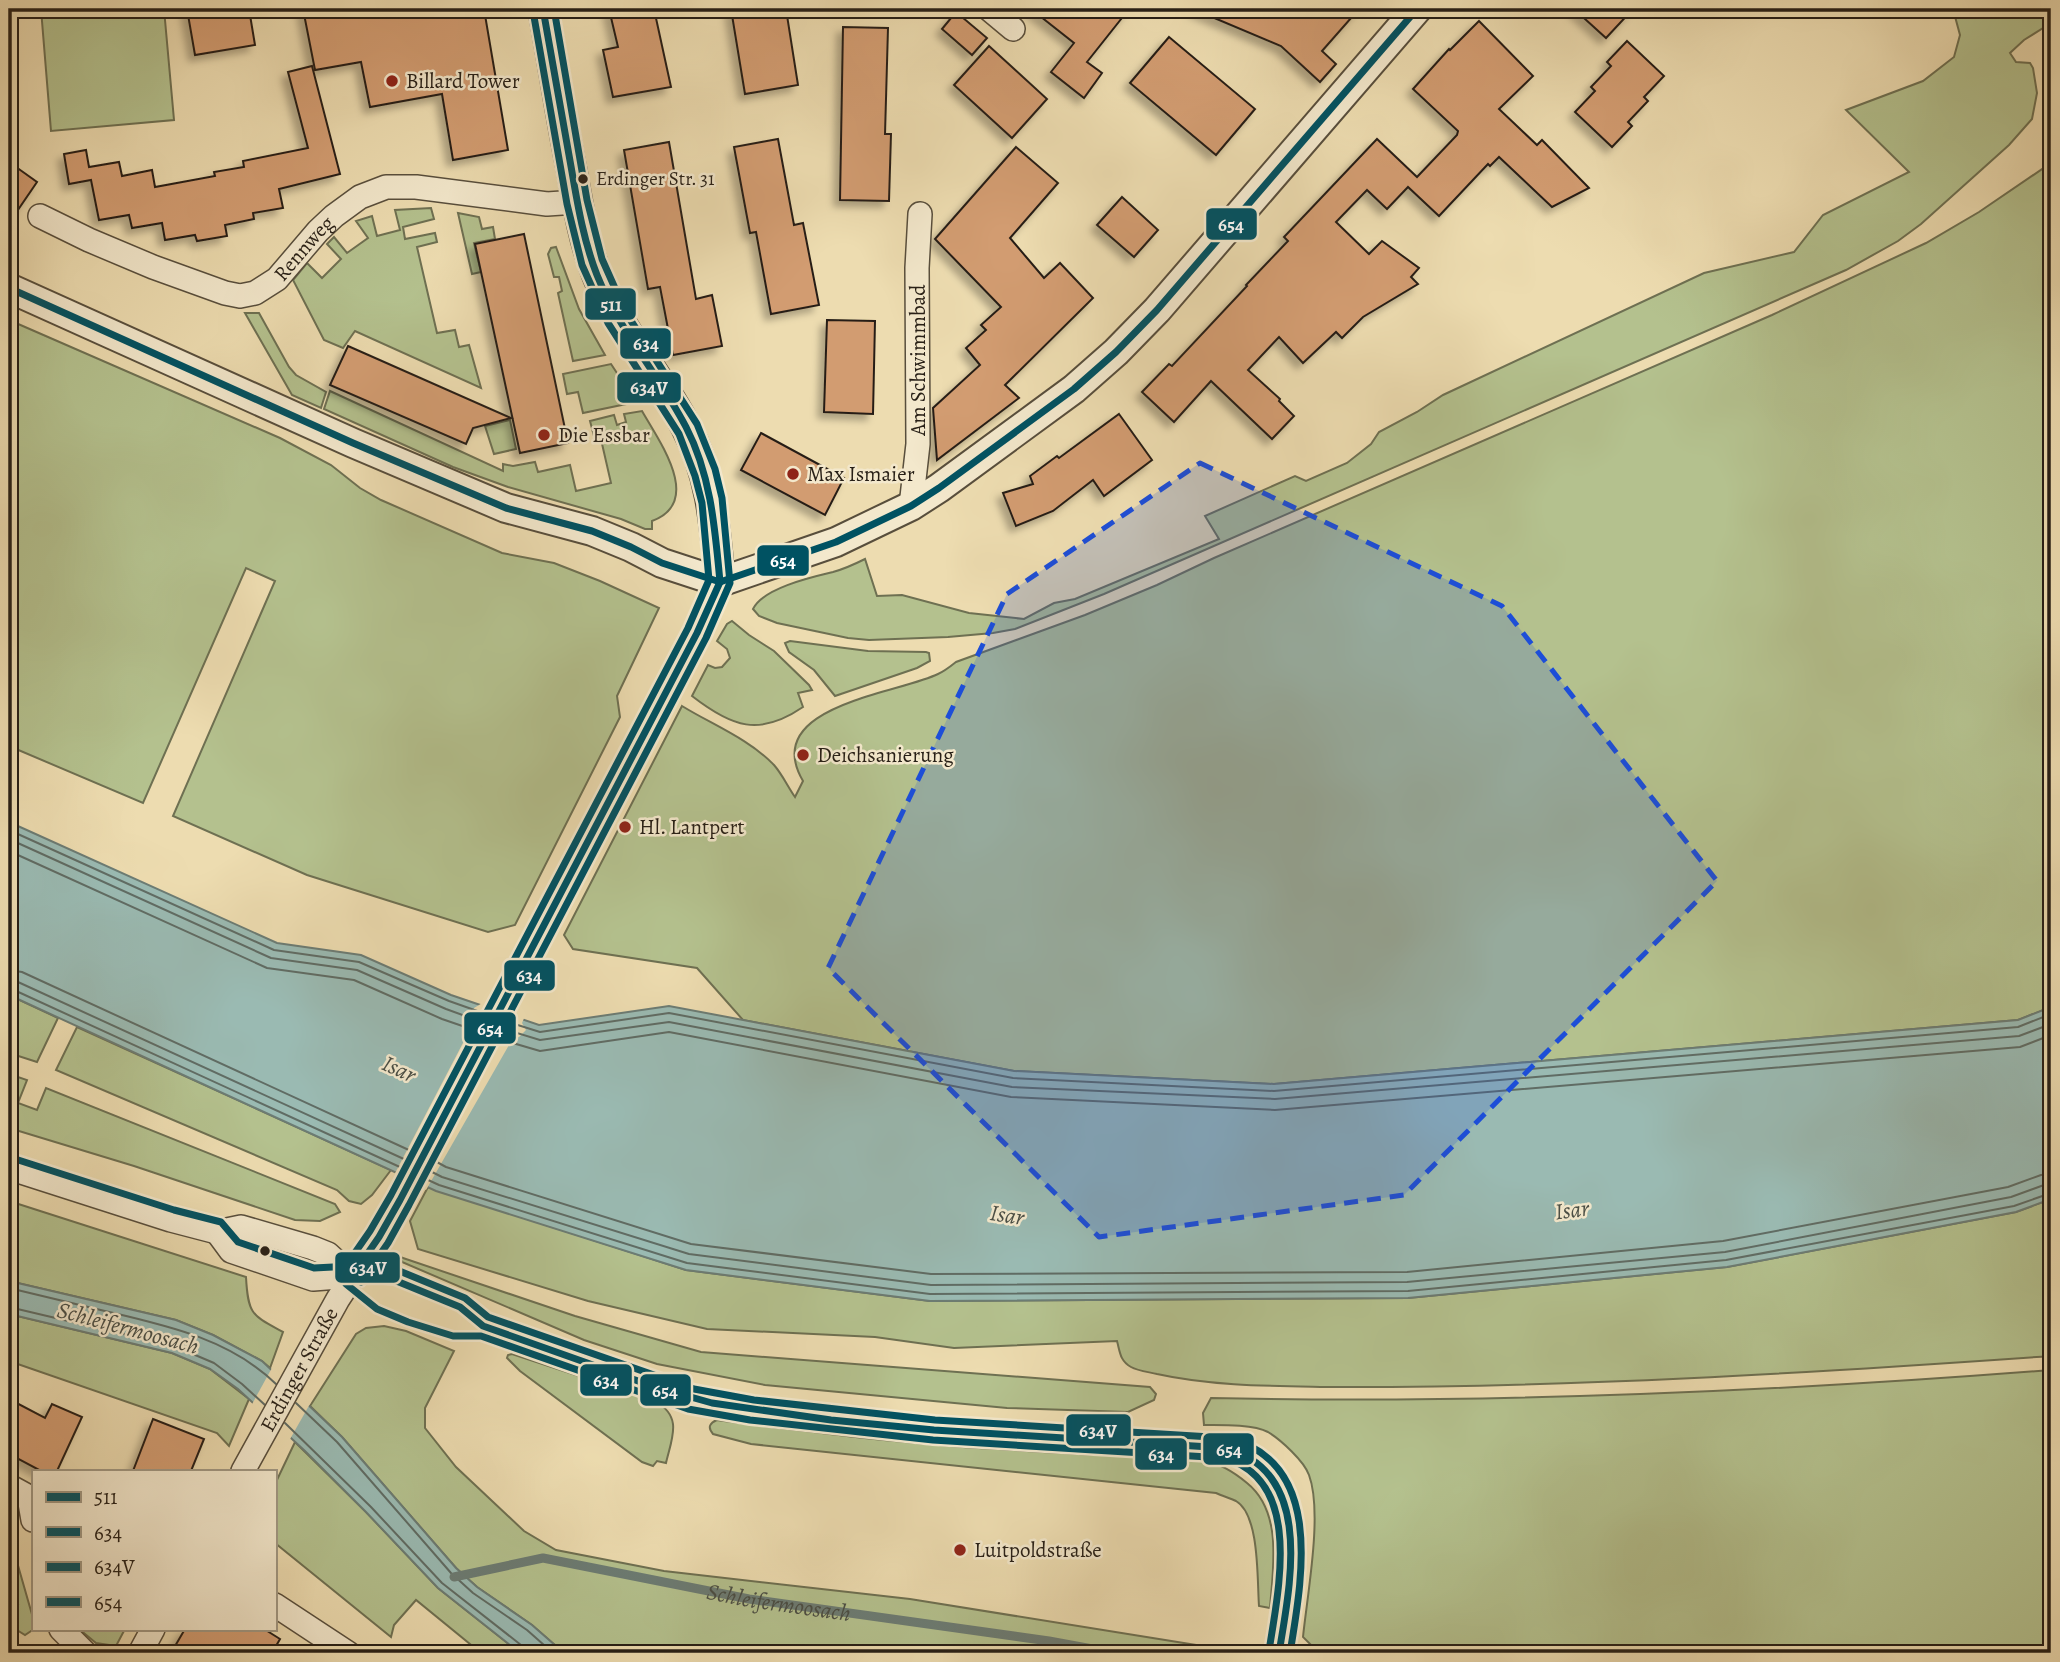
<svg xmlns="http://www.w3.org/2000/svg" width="2060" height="1662" font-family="Alegreya,serif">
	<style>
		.green { fill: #b4c18e; stroke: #6e7052; stroke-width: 2 }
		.water { fill: #9abab2; stroke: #6c7c74; stroke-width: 2 }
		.pier { fill: #eddcb0 }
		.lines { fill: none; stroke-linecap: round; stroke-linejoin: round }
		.shore { stroke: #606c64; stroke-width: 2 }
		.stream { stroke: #6c7c74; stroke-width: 9 }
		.building { fill: #d29c71; stroke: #271f16; stroke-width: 2; filter: url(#shadow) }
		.minor-casing { stroke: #584e3c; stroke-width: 26 }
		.tertiary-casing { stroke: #584e3c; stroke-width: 32 }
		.minor { stroke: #f3e8cc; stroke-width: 23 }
		.tertiary { stroke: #f3e8cc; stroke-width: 28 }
		.bus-1-casing { stroke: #f3e8cc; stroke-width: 12 }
		.bus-2-casing { stroke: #f3e8cc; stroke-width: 12 }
		.bus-3-casing { stroke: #f3e8cc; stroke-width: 12 }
		.bus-4-casing { stroke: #f3e8cc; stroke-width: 12 }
		.bus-1 { stroke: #005262; stroke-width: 7 }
		.bus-2 { stroke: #005262; stroke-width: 7 }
		.bus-3 { stroke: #005262; stroke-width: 7 }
		.bus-4 { stroke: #005262; stroke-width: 7 }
		.marked { fill: #1d4ed8; fill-opacity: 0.2; stroke: #1d4ed8; stroke-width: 5; stroke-dasharray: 14 9; stroke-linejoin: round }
		.poi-dot { fill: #8f2418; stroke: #f3e8cc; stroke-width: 2.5 }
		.bus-dot { fill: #271f16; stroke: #f3e8cc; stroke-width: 2.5 }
		.labels { text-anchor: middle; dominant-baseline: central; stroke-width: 5; stroke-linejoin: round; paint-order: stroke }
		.bus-label { font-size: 19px; fill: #271f16; stroke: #f3e8cc; text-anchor: start }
		.poi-label { font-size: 21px; fill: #271f16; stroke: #f3e8cc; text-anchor: start }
		.street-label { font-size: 21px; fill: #271f16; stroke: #f3e8cc }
		.water-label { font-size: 23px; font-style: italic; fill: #4a4e45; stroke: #f3e8cc }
		.line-badge { stroke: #f3e8cc; stroke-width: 2.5 }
		.badge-label { font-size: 19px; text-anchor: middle; font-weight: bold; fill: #fff }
	</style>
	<defs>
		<filter id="shadow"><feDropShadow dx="-6" dy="6" stdDeviation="3.5" flood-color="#0004"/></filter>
	</defs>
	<rect width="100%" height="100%" fill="#eddcb0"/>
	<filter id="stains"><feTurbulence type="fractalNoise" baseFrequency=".00286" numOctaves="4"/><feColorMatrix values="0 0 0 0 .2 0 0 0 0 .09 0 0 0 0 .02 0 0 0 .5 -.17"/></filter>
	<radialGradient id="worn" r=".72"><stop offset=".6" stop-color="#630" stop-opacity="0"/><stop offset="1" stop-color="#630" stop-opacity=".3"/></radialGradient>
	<g class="green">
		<path d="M41,9H164L174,120L51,131Z"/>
		<path d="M1953,9H2051V23L2024,40L2010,53L2016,62L2030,63L2033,68L2037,93L2032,119L2009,145L1921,224L1898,241L1846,270L1104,594L1015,629L993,633L948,637L869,640L848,638L777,623L759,616L753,609C763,588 812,577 833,572C844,569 855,564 865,559L877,596L902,595L969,613L1024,619L1054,603L1075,599L1219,539L1205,516L1295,476L1306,481L1347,463L1371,444L1379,432L1417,412L1443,395L1704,273L1794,252L1823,215L1909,172L1846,110L1923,81L1954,57L1960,35Z"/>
		<path d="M2051,163V1007L2018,1020L1274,1084L1014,1071L743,1020L697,968L573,949L564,935L682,706C713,725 749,739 774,765C782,774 788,787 795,797L803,781C759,706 897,694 938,674C945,671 951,666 956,662L1085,615L1157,585L1214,558L1772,315L1926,243L1979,212Z"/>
		<path d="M431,208L434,219L403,227L405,239L435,233L437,242L417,247L437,333L455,330L459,347L469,345L481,388L355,331L343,348L324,340L293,280L307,263L322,278L341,259L327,244L334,237L347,253L368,238L356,221L372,216L377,236L400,230L395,210Z"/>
		<path d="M458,213L479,217L482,229L493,227L495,239L474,243L481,272L472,274Z"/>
		<path d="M556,247L579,309L605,355L573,361L558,293L562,291L559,277H554L548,254L551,248Z"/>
		<path d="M245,313H259L289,367L296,375L326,392L321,408L292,395Z"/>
		<path d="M9,320L280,438L331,465L360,488L381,500L502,553L554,563L600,581L659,608L617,696L620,717L515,925L488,932L307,875L173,816L275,581L246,568L143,803L9,746Z"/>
		<path d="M611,364L636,402L583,413L578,392L567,394L563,374Z"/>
		<path d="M330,391L503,471V464L513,466L535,462L538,472L570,465L576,491L611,483L600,435L594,436L590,421L614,415L617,425L626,422L624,414L642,411C659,441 704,502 652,521V529H645L621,519L508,487L453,467L324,409Z"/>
		<path d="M510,420L516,449L494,454L485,426Z"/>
		<path d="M732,621L749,635L774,651L809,685L812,690L798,693L803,707C759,737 732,727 692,696L708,665L715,668L722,667L730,658L727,649L717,641L727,624Z"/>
		<path d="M790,641L868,651L926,652L929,653L930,661L917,668L835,696L814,670L789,652L785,643Z"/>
		<path d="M9,995L58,1018L37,1062L9,1053Z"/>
		<path d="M77,1027L391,1170L372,1195L361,1204L349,1201L337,1190L56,1070Z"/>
		<path d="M9,1074L27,1080L18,1103L37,1110L46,1088L335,1204L340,1212L320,1221L295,1220L134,1166L9,1128Z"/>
		<path d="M428,1187L686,1270L930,1301L1408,1298L1727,1267L2016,1212L2051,1199V1356C1810,1373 1568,1388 1326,1387C1271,1386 1211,1386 1157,1374C1149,1372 1138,1371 1131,1367C1120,1361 1120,1352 1117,1341L954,1348L875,1337L707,1329L588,1301L418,1249L410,1221Z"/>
		<path d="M9,1201L246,1277C248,1315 252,1315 283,1332L270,1368L262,1361L213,1335L176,1320L9,1281Z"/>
		<path d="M238,1237L302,1256L299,1263L238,1242L236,1238Z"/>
		<path d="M400,1257L575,1316L701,1352L1150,1387L1156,1394L1154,1400L1128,1412L1007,1408L765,1385L657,1364L584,1340L402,1262Z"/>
		<path d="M9,1314L172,1353L210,1369L249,1399L229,1446L217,1433L9,1361Z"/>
		<path d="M384,1326L406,1331L454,1351L425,1408V1428L456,1467L524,1531L556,1550L664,1571L910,1599L1221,1649L1230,1653H564L532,1625L477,1587L456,1568L342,1437L310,1406L356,1334L366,1328Z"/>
		<path d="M512,1354L655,1401C683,1417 672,1437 666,1463L657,1461L653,1466L642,1462L520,1371L507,1358L508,1355Z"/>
		<path d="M2051,1370V1653H1319L1303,1637C1307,1596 1323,1513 1309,1475C1304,1461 1281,1440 1268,1432C1253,1424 1220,1425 1204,1425L1203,1413L1211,1398C1492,1404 1772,1392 2051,1370Z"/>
		<path d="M717,1420C811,1432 904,1444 998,1449C1042,1452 1086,1455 1130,1456C1155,1457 1180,1457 1204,1461C1219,1463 1235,1473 1247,1483C1283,1512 1273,1568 1270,1608L1259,1606C1257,1580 1260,1515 1236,1501C1230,1498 1222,1496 1216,1493L751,1444L713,1434C707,1427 710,1423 717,1420Z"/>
		<path d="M295,1442L366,1512L438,1588L520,1653H481L416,1600L394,1625L391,1637L275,1543V1484Z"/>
		<path d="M15,1555L33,1618L34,1629L25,1635L9,1625V1621L18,1605L9,1599V1558Z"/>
		<path d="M79,1629H125L116,1646L96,1643Z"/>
	</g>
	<g class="water">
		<path d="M9,822L277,943L361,955L451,995L539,1025L669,1006L1014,1071L1274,1084L2018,1020L2051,1007V1199L2016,1212L1727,1267L1408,1298L930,1301L686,1270L436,1191L9,995Z"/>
		<path d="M9,1281L176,1320L213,1335L262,1361L342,1437L456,1568L477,1587L532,1625L564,1653H520L438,1588L366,1512L305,1451L238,1389L210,1369L172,1353L9,1314Z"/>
	</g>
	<g class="pier">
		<path d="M484,1002L525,1016L522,1023L526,1030L519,1037L513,1038L426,1190L394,1175L476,1018L473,1013L474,1008Z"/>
		<path d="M273,1366L311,1402L289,1441L251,1406Z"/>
	</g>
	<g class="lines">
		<g class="shore">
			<path d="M9,830L274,950L359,962L449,1001L483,1013"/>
			<path d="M9,839L271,958L357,970L446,1009L479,1021"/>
			<path d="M9,851L267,968L354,980L442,1019L474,1030"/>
			<path d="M9,970L22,972L411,1151"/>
			<path d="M9,980L18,982L406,1160"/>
			<path d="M9,989L14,990L402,1168"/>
			<path d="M508,1022L540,1032L669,1013L1013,1078L1274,1091L2018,1027L2051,1014"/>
			<path d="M504,1029L540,1040L669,1022L1012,1087L1275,1099L2019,1036L2051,1024"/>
			<path d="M499,1039L540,1051L669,1032L1011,1097L1275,1110L2020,1047L2051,1035"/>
			<path d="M435,1161L446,1167L691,1244L931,1274L1407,1272L1723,1241L2008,1187L2041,1175L2051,1174"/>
			<path d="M430,1171L442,1177L689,1254L931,1285L1407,1282L1725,1252L2011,1197L2044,1185L2051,1184"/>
			<path d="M426,1179L439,1185L687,1263L930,1294L1408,1291L1726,1260L2014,1206L2051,1193"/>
			<path d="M9,1288C42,1296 76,1304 109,1312C169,1326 231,1340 276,1384"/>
			<path d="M9,1307L174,1346L214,1363L242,1384L265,1405"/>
			<path d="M296,1403L337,1442L451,1573L473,1593L527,1630L553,1653"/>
			<path d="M285,1423L371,1507L442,1583L521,1645L524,1653"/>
		</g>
		<path class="stream" id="s1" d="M454,1577L543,1558L749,1599L1049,1641L1114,1653"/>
	</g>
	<g class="building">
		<path d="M187,9H249L255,45L195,55Z"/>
		<path d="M303,9H484L508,150L453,160L442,94L370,107L361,62L315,70Z"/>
		<path d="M609,9H654L671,87L613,97L603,50L618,47Z"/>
		<path d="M731,9H786L798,85L745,94Z"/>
		<path d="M1031,9H1129L1087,62L1102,73L1084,98L1051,72L1074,43Z"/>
		<path d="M1193,9H1359L1322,51L1336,64L1320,82L1281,46Z"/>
		<path d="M1574,9H1633L1606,38Z"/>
		<path d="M956,12L987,38L972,55L942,29Z"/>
		<path d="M1479,21L1533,76L1499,109L1537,145L1542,140L1589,188L1552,207L1499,157L1490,166L1488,164L1439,216L1408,187L1387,209L1367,190L1336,222L1369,254L1382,241L1419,268L1411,277L1418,284L1363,317L1342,338L1336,332L1303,363L1279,337L1248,370L1280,399L1279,401L1294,416L1272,439L1211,381L1174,422L1142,392L1169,364L1172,366L1247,286L1246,285L1288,241L1284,237L1377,139L1417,177L1457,135L1458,131L1413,89L1449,49L1450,50Z"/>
		<path d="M843,27L888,28L885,134H891L889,201L840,200Z"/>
		<path d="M1169,37L1255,109L1216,155L1130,83Z"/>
		<path d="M1627,41L1664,76L1644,97L1648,101L1628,122L1632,126L1612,147L1575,112L1595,91L1591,87L1611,66L1607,62Z"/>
		<path d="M989,46L1047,99L1012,138L954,85Z"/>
		<path d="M312,66L340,174L279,189L283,208L253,213L254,219L225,225L227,236L197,241L195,235L165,240L162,223L132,228L129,215L99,220L91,180L69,184L64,154L86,150L89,167L119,162L122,176L152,170L155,187L215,176L214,172L244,167L243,161L308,148L288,72Z"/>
		<path d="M778,139L794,225L803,223L819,305L771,314L756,232L750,233L734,147Z"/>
		<path d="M669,142L696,299L712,295L722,346L673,355L660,287L648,289L624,150Z"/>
		<path d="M1016,147L1058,183L1010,238L1044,278L1060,263L1093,298L1005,385L1019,398L937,460L933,408L980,365L966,348L986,330L981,325L1001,307L935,239Z"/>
		<path d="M9,162L37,182L9,223Z"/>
		<path d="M1122,197L1158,230L1134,257L1097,225Z"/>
		<path d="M524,234L568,443L520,453L475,244Z"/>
		<path d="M827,320L875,321L873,414L824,412Z"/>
		<path d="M348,346L511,418L473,428L466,444L330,385Z"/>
		<path d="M1119,414L1152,460L1104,496L1093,480L1053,511L1016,526L1003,493L1033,484L1030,476L1057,456L1059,458Z"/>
		<path d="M761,433L844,478L825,515L741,470Z"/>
		<path d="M9,1399L45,1418L52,1404L82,1417L57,1471H41L9,1454Z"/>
		<path d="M153,1419L204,1439L191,1471H133Z"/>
		<path d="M185,1629H264L280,1639L272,1653H171Z"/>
	</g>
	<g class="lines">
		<g class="minor-casing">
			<g id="minor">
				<path d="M989,9L1013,29"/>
				<path id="s2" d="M40,216L89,240L153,267L225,293L240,296L255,293L277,279L318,231L334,216L360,197L386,187H416L547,204L577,202"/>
				<path d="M911,506L918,444L917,268L920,214"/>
				<path d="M9,1168L171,1220L217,1232L241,1227L313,1248L328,1254L352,1276"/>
				<path d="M217,1232L231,1251L313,1279L352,1276"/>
				<path id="s3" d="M243,1471L338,1299L379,1237L400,1200L697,633L720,582"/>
				<path d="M9,1486L29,1497H33"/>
				<path d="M29,1497L33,1520"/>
				<path d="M275,1605L348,1653"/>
				<path d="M61,1629L85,1653"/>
				<path d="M140,1653L153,1629"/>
			</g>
		</g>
		<g class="tertiary-casing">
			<g id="tertiary">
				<path d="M543,9C553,63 561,118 572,172C578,206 584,242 597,275C620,333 659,374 686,427C712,476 715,528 720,582"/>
				<path d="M9,288L353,443L506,508L592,531L631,547L662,563L720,582L836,542L911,506L939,488L1074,389L1116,352L1157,310L1417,9"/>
			</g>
		</g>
		<use href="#minor" class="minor"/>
		<use href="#tertiary" class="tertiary"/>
		<g class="bus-1-casing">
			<g id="bus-1">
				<path d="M543,9C553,63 562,118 572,172C578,207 584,242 597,275C619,330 659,375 686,427C711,475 715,529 720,582"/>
				<path d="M9,288L353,443L506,508L592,531L631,547L662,563L720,582"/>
			</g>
		</g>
		<g class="bus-2-casing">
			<g id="bus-2">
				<path d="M361,1282L388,1243L409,1205L706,638L730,583L722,498L715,469L697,424L626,313L602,259L587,200L554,9"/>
				<path d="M346,1284L377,1309L408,1322L453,1336H481L688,1409L750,1420L933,1440L1224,1458C1304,1480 1278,1591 1269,1651"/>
			</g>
		</g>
		<g class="bus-3-casing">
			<g id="bus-3">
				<path d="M12,1158L174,1210L221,1222L238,1242L314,1268L352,1266L397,1270L465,1298L488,1317L694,1389L754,1400L935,1420L1227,1438C1325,1461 1302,1579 1290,1653"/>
				<path d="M343,1270L370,1231L391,1195L688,628L709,580L702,503L695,476L679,434L608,323L582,265L567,204L533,11"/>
			</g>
		</g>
		<g class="bus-4-casing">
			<g id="bus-4">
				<path d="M352,1276L379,1237L400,1200L697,633L720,582L836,542L911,506L939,488L1074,389L1116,352L1157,310L1417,9"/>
				<path d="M352,1276L394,1280L460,1307L483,1326L655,1387L712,1403L831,1420L934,1430L1226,1448C1315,1473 1290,1585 1279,1653"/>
			</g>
		</g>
		<use href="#bus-1" class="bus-1"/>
		<use href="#bus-2" class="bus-2"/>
		<use href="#bus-3" class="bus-3"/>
		<use href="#bus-4" class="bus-4"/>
	</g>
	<path class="marked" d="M1200,463L1502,606L1717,881L1404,1195L1099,1237L828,968L1007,594Z"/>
	<g class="poi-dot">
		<circle cx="392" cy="81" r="7"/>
		<circle cx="544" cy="435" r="7"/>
		<circle cx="793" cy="474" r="7"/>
		<circle cx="803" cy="755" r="7"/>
		<circle cx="625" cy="827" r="7"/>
		<circle cx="960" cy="1550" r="7"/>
	</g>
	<g class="bus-dot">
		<circle cx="583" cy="179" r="6"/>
		<circle cx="265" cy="1251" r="6"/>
	</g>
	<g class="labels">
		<g class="bus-label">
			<text x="596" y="179">Erdinger Str. 31</text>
		</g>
		<g class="poi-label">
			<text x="406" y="81">Billard Tower</text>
			<text x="558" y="435">Die Essbar</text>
			<text x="807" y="474">Max Ismaier</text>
			<text x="817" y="755">Deichsanierung</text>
			<text x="639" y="827">Hl. Lantpert</text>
			<text x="974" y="1550">Luitpoldstraße</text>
		</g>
		<g class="street-label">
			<text stroke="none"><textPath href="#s2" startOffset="298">Rennweg</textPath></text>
			<text transform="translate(918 360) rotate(-90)">Am Schwimmbad</text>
			<text stroke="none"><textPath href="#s3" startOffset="116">Erdinger Straße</textPath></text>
		</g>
		<g class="water-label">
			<text transform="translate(399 1069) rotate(25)">Isar</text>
			<text transform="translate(1572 1210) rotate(-7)">Isar</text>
			<text transform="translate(1007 1215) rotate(9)">Isar</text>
			<text transform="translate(128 1328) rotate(15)">Schleifermoosach</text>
			<text stroke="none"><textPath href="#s1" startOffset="331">Schleifermoosach</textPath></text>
		</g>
	</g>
	<g class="line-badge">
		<rect x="1205" y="207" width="53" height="34" rx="7" fill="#005262"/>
		<rect x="584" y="287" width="53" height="34" rx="7" fill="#005262"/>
		<rect x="619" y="327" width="53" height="33" rx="7" fill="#005262"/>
		<rect x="616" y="371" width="66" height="33" rx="7" fill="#005262"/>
		<rect x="756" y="544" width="54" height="33" rx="7" fill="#005262"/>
		<rect x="503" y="959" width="53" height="33" rx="7" fill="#005262"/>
		<rect x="463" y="1011" width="54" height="34" rx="7" fill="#005262"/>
		<rect x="334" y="1251" width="67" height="33" rx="7" fill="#005262"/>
		<rect x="579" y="1363" width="54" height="34" rx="7" fill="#005262"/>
		<rect x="639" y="1373" width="53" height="34" rx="7" fill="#005262"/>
		<rect x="1065" y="1413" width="67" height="34" rx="7" fill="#005262"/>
		<rect x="1202" y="1432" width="53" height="34" rx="7" fill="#005262"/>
		<rect x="1134" y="1437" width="54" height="34" rx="7" fill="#005262"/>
	</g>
	<g class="badge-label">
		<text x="1231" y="231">654</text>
		<text x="611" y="311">511</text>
		<text x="646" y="350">634</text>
		<text x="649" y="394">634V</text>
		<text x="783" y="567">654</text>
		<text x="529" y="982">634</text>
		<text x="490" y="1035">654</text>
		<text x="368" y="1274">634V</text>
		<text x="606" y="1387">634</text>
		<text x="665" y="1397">654</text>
		<text x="1098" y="1437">634V</text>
		<text x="1229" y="1456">654</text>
		<text x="1161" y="1461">634</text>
	</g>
	<rect width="2060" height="1662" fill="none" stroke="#eddcb0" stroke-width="35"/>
	<rect x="10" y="10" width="2039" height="1641" fill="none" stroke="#271f16" stroke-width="3.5"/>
	<rect x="18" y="18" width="2025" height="1627" fill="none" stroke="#271f16" stroke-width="2"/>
	<rect x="32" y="1470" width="245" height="161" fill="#f3e8cc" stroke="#a19883" stroke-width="2"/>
	<rect x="46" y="1492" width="35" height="10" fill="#005262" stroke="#a19883" stroke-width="2"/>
	<text x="94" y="1504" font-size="21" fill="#271f16">511</text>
	<rect x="46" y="1527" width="35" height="10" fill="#005262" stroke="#a19883" stroke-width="2"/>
	<text x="94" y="1540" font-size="21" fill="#271f16">634</text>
	<rect x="46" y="1562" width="35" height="10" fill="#005262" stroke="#a19883" stroke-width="2"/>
	<text x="94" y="1574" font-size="21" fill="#271f16">634V</text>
	<rect x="46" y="1597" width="35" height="10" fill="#005262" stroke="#a19883" stroke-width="2"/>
	<text x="94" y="1610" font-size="21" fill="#271f16">654</text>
	<rect width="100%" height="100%" filter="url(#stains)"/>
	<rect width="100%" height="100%" fill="url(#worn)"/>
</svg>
